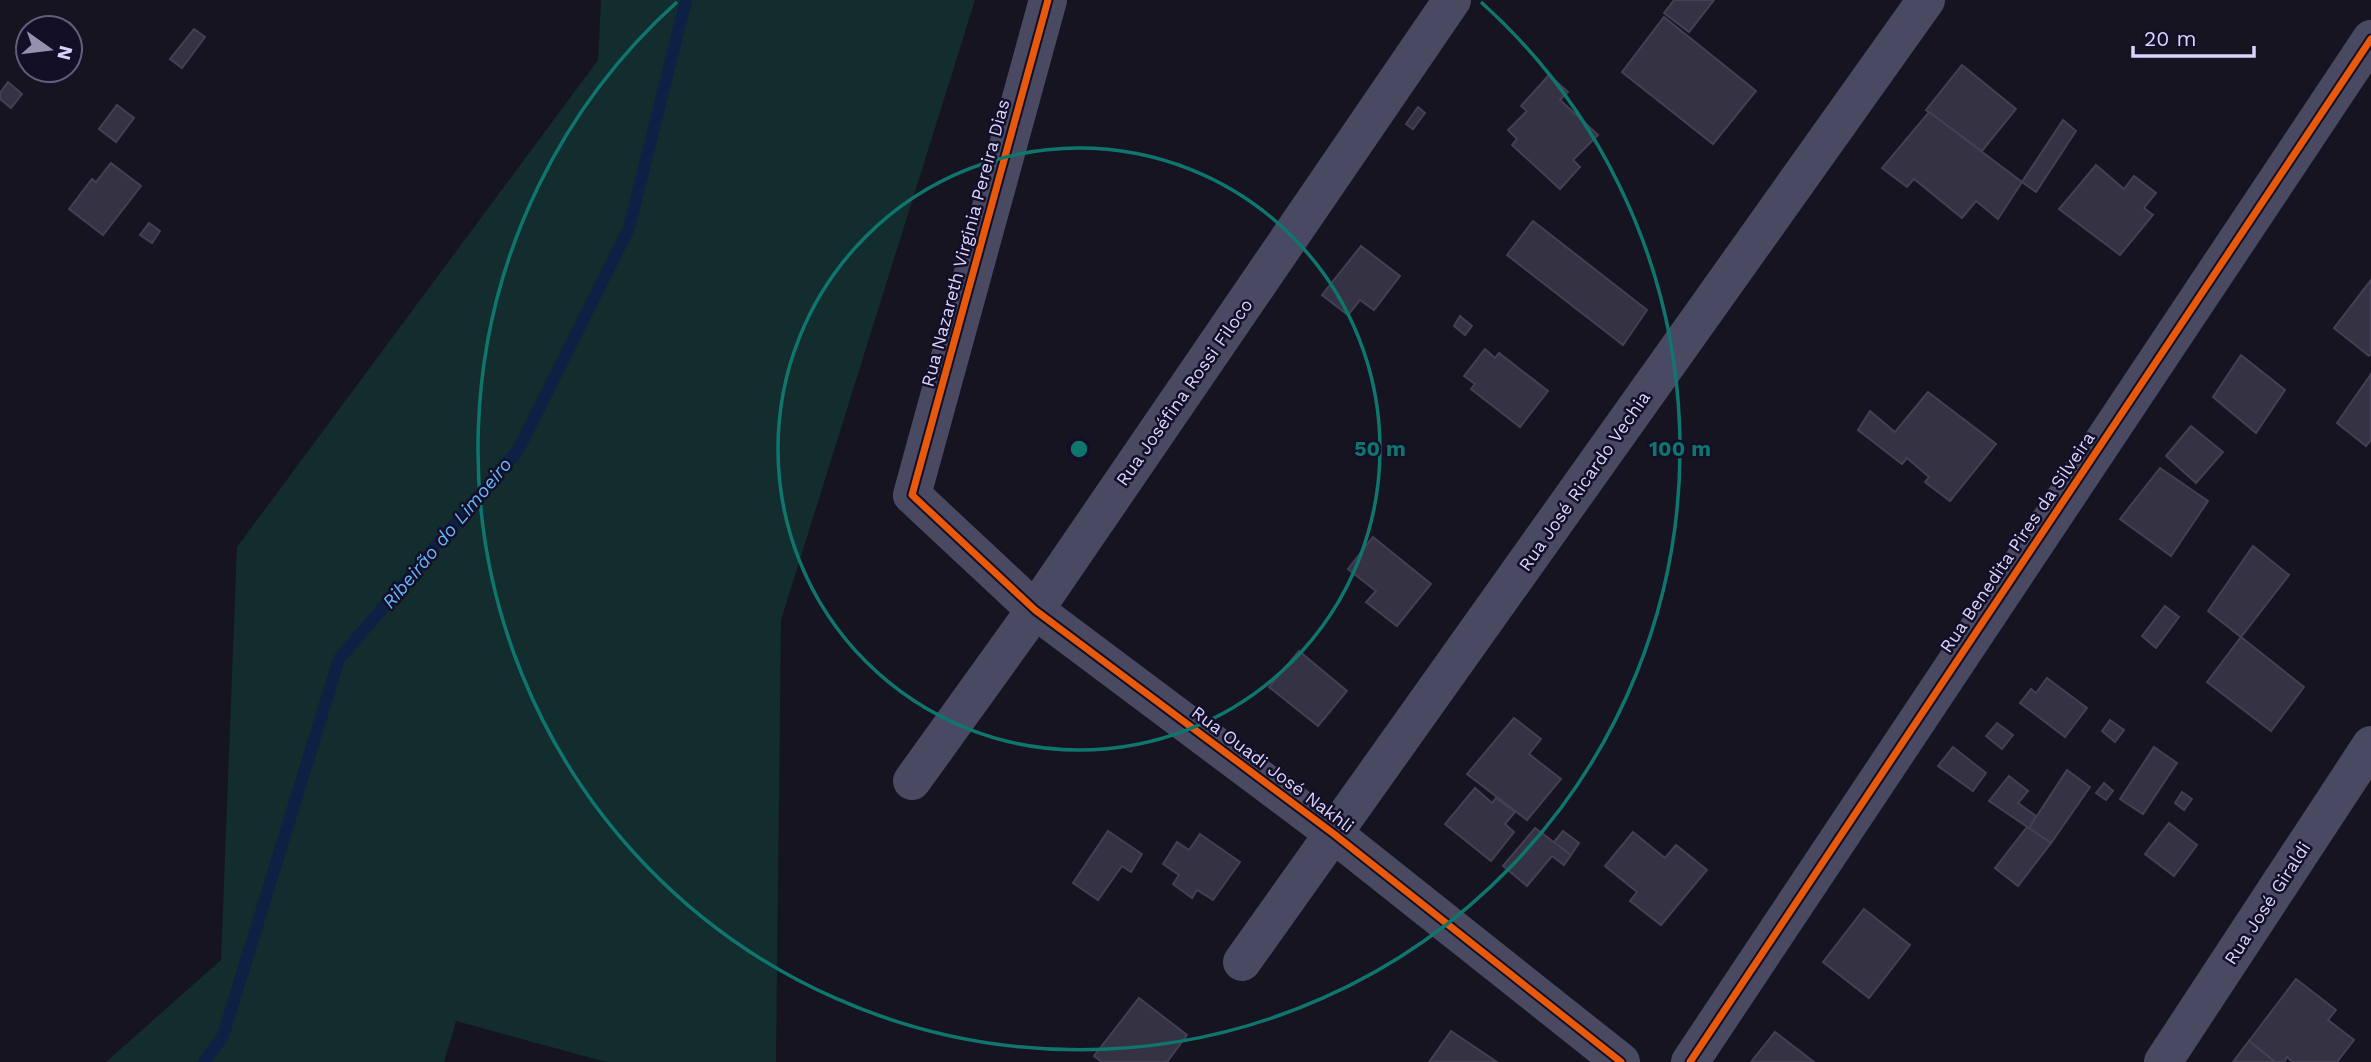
<svg xmlns="http://www.w3.org/2000/svg" width="2371" height="1062" font-family="'Work Sans',sans-serif">
	<style>
		.green { fill: #132c2d }
		.lines { fill: none; stroke-linecap: round; stroke-linejoin: round }
		.stream { stroke: #0d2144; stroke-width: 12 }
		.building { fill: #343243; stroke: #433f54; stroke-width: 2 }
		.minor { stroke: #4a4962; stroke-width: 38 }
		.cycleway-casing { stroke: #130f26; stroke-width: 11 }
		.cycleway { stroke: #e8590c; stroke-width: 7 }
		.ring { fill: none; stroke: #0f766e; stroke-width: 3.5 }
		.labels { text-anchor: middle; dominant-baseline: central; stroke-width: 5; stroke-linejoin: round; paint-order: stroke }
		.street-label { font-size: 18px; fill: #d9d4ff; stroke: #130f26 }
		.water-label { font-size: 19px; font-style: italic; fill: #62b6ff; stroke: #130f26 }
		.centre { fill: #0f766e; stroke: #130f26; stroke-width: 3.5 }
		.ring-label { font-size: 21px; text-anchor: middle; font-weight: bold; fill: #0f766e; stroke: #130f26; stroke-width: 5; stroke-linejoin: round; paint-order: stroke }
	</style>
	<rect width="100%" height="100%" fill="#161421"/>
	<path class="green" d="M601,0H975L781,620L776,1062H606L456,1021L444,1062H106L221,960L237,547L598,60Z"/>
	<g class="lines">
		<path class="stream" d="M204,1062L223,1036L339,659L518,450L629,228L686,0"/>
	</g>
	<g class="building">
		<path d="M1674,0H1714L1689,32L1664,13Z"/>
		<path d="M1664,17L1756,91L1713,144L1622,72Z"/>
		<path d="M194,29L205,37L182,68L170,59Z"/>
		<path d="M1962,65L2016,109L1982,151L1926,110Z"/>
		<path d="M1549,75L1568,92L1560,100L1598,135L1573,160L1580,167L1560,189L1512,145L1517,139L1508,130L1527,111L1521,106Z"/>
		<path d="M8,82L22,94L11,108L0,99V93Z"/>
		<path d="M117,105L134,118L116,142L99,129Z"/>
		<path d="M1418,107L1425,113L1413,129L1406,124Z"/>
		<path d="M1929,112L2022,182L1998,219L1976,201L1962,218L1914,179L1907,187L1882,168Z"/>
		<path d="M2063,120L2076,131L2036,192L2022,182Z"/>
		<path d="M111,163L141,186L103,235L69,209L92,179L96,182Z"/>
		<path d="M2096,165L2124,189L2134,176L2156,193L2144,208L2153,215L2120,255L2059,209Z"/>
		<path d="M1533,221L1647,310L1623,345L1507,255Z"/>
		<path d="M149,223L160,231L152,243L140,235Z"/>
		<path d="M1361,246L1400,276L1374,310L1360,300L1348,315L1322,295Z"/>
		<path d="M2371,280V354L2369,356L2334,328Z"/>
		<path d="M1460,316L1472,326L1465,335L1454,326Z"/>
		<path d="M1485,349L1495,358L1499,353L1548,391L1520,427L1471,389L1475,384L1464,376Z"/>
		<path d="M2241,355L2285,390L2256,433L2213,397Z"/>
		<path d="M2371,374V440L2366,446L2337,423Z"/>
		<path d="M1928,392L1996,444L1950,501L1925,482L1929,477L1907,458L1902,464L1858,430L1870,411L1895,432Z"/>
		<path d="M2191,426L2223,452L2196,483L2166,456Z"/>
		<path d="M2160,468L2208,501L2171,556L2120,519Z"/>
		<path d="M1373,537L1431,584L1397,626L1366,602L1376,591L1348,569Z"/>
		<path d="M2253,546L2289,575L2241,637L2208,611Z"/>
		<path d="M2165,606L2179,617L2156,648L2142,636Z"/>
		<path d="M2241,637L2304,687L2271,731L2207,682Z"/>
		<path d="M1299,651L1347,691L1318,726L1269,687Z"/>
		<path d="M2047,678L2087,708L2065,737L2020,703L2031,689L2036,693Z"/>
		<path d="M1514,718L1541,739L1529,754L1561,779L1527,820L1467,774Z"/>
		<path d="M2110,720L2124,730L2115,742L2102,731Z"/>
		<path d="M1997,723L2013,735L2002,749L1986,736Z"/>
		<path d="M1953,747L1986,773L1973,791L1938,766Z"/>
		<path d="M2154,747L2177,763L2143,814L2120,799Z"/>
		<path d="M2067,770L2090,787L2051,843L2029,828Z"/>
		<path d="M2009,776L2028,791L2018,803L2036,816L2029,828L1989,801Z"/>
		<path d="M2104,783L2113,791L2106,800L2096,793Z"/>
		<path d="M1475,788L1492,803L1496,798L1515,812L1505,824L1514,832L1491,861L1445,824Z"/>
		<path d="M2182,792L2192,799L2184,810L2175,803Z"/>
		<path d="M2169,823L2197,845L2174,876L2145,854Z"/>
		<path d="M2027,827L2051,843L2018,886L1995,868Z"/>
		<path d="M1535,828L1571,855L1564,865L1552,856L1527,886L1503,866Z"/>
		<path d="M1108,831L1142,854L1131,872L1122,866L1098,900L1073,883Z"/>
		<path d="M1563,831L1579,843L1571,855L1554,842Z"/>
		<path d="M1633,832L1665,858L1676,845L1707,870L1661,925L1630,901L1637,892L1605,866Z"/>
		<path d="M1200,834L1240,862L1213,900L1197,890L1192,898L1173,884L1179,875L1163,864L1177,842L1189,850Z"/>
		<path d="M1864,909L1910,945L1869,998L1823,962Z"/>
		<path d="M2296,979L2336,1010L2328,1020L2354,1040L2337,1062H2293L2287,1057L2284,1062H2276L2249,1041Z"/>
		<path d="M1139,998L1187,1035L1167,1062H1102L1094,1056Z"/>
		<path d="M1451,1031L1497,1062H1429Z"/>
		<path d="M1775,1032L1814,1062H1751Z"/>
		<path d="M2249,1041L2275,1062H2233Z"/>
	</g>
	<g class="lines">
		<g class="minor">
			<path d="M1048,0L912,495L1035,610L1334,834L1621,1062"/>
			<path d="M912,781L1035,610L1452,0"/>
			<path d="M1242,962L1926,0"/>
			<path d="M1690,1062L2371,39"/>
			<path d="M2163,1062L2371,745"/>
		</g>
		<g class="cycleway-casing">
			<g id="cycleway">
				<path d="M1048,0L912,495L1035,610L1334,834L1621,1062"/>
				<path d="M1690,1062L2371,39"/>
			</g>
		</g>
		<use href="#cycleway" class="cycleway"/>
	</g>
	<g class="ring">
		<circle cx="1079" cy="449" r="301"/>
		<path d="M1481 2A601 601 0 1 1 677 2"/>
	</g>
	<g class="labels">
		<g class="street-label">
			<text transform="translate(965 243) rotate(-75)">Rua Nazareth Virginia Pereira Dias</text>
			<text transform="translate(1184 392) rotate(-55)">Rua Joséfina Rossi Filoco</text>
			<text transform="translate(1584 481) rotate(-55)">Rua José Ricardo Vechia</text>
			<text transform="translate(2017 542) rotate(-56)">Rua Benedita Pires da Silveira</text>
			<text transform="translate(1273 769) rotate(37)">Rua Ouadi José Nakhli</text>
			<text transform="translate(2267 903) rotate(-57)">Rua José Giraldi</text>
		</g>
		<g class="water-label">
			<text transform="translate(447 533) rotate(-50)">Ribeirão do Limoeiro</text>
		</g>
	</g>
	<circle cx="1079" cy="449" r="10" class="centre"/>
	<g class="ring-label">
		<text x="1380" y="456">50 m</text>
		<text x="1680" y="456">100 m</text>
	</g>
	<g transform="translate(49 49) rotate(104)"><circle r="33" fill="#130f26" stroke="#625e7d" stroke-width="2"/>
	<path d="M0-5L12 26L0 18L-12 26Z" fill="#9591b1"/>
	<text y="-10" font-size="19" font-weight="bold" text-anchor="middle" fill="#d9d4ff">N</text>
	</g>
	<path d="M2133 46v10h121v-10" fill="none" stroke="#d9d4ff" stroke-width="3.5"/>
	<text x="2144" y="46" font-size="21" fill="#d9d4ff" stroke="#130f26" stroke-width="5" paint-order="stroke">20 m</text>
</svg>
